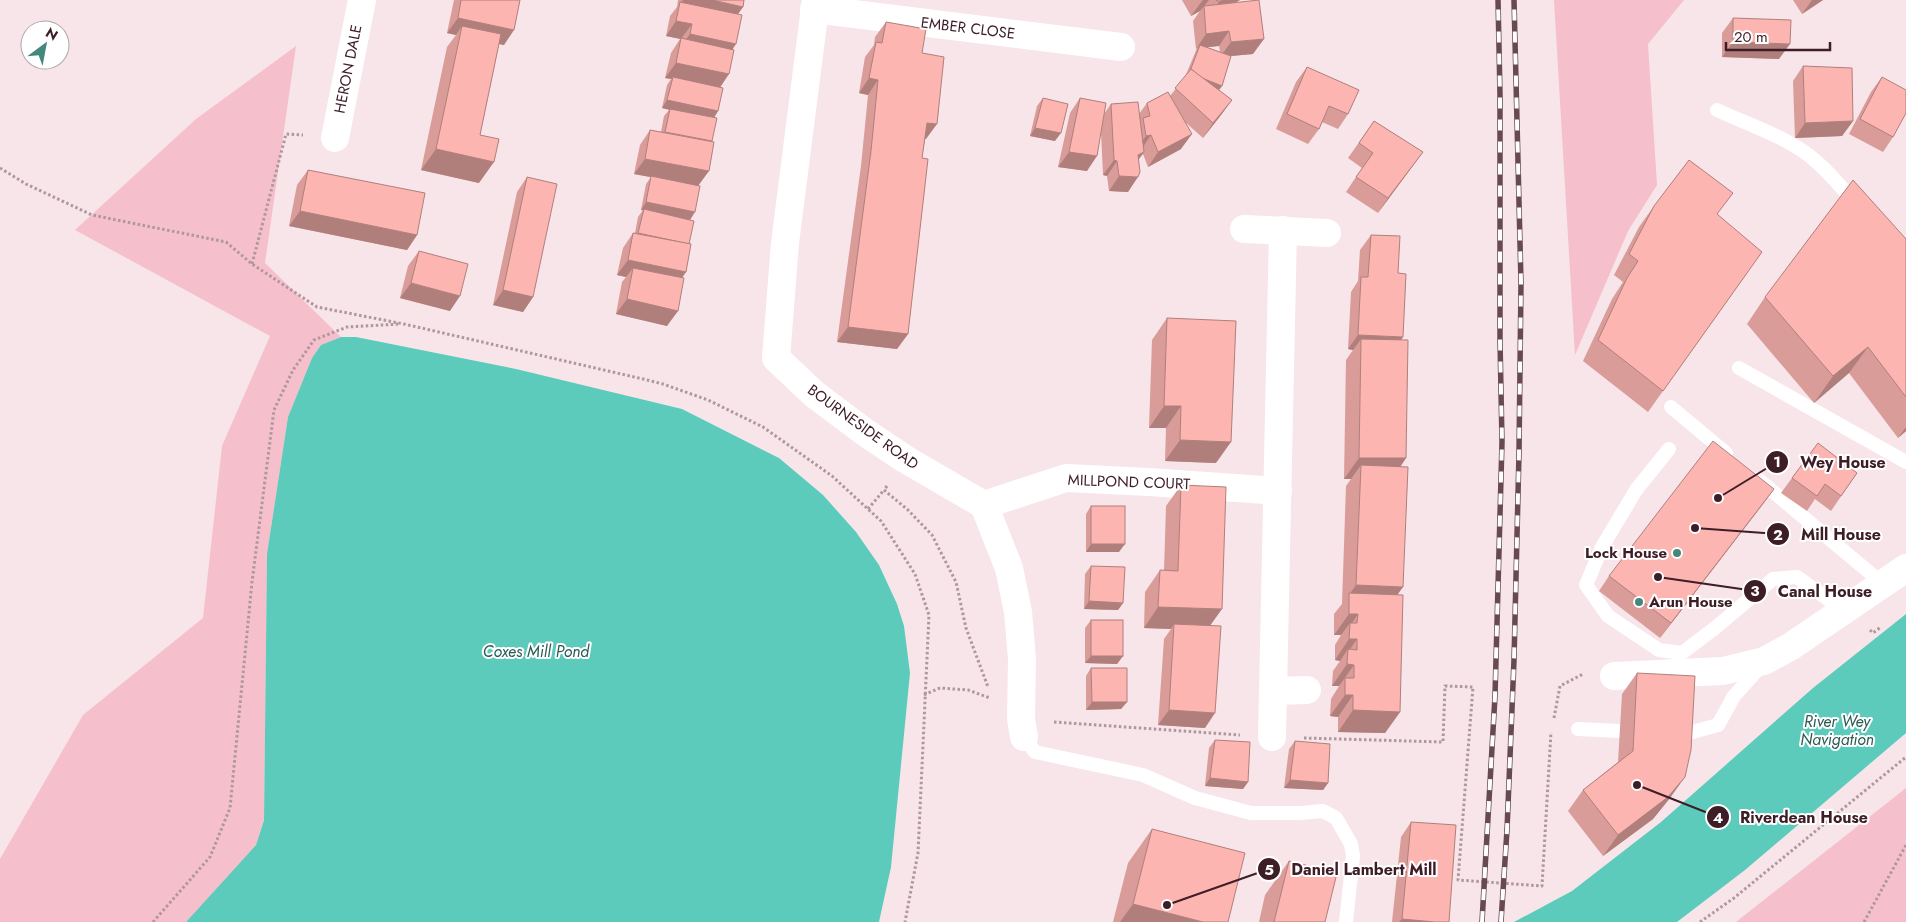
<svg xmlns="http://www.w3.org/2000/svg" width="1906" height="922" font-family="Jost,sans-serif">
	<style>
		.green { fill: #f6bfcc }
		.water { fill: #5ccbbb }
		.lines { fill: none; stroke-linecap: round; stroke-linejoin: round }
		.path { stroke: #ae979d; stroke-width: 3; stroke-dasharray: 2.5 2.5; stroke-linecap: butt }
		.lane { stroke: #fff; stroke-width: 14 }
		.street { stroke: #fff; stroke-width: 28 }
		.rail-casing { stroke: #664951; stroke-width: 5.5 }
		.rail { stroke: #fff; stroke-width: 4; stroke-dasharray: 11; stroke-linecap: butt }
		.wall { fill: #d99c98; fill-rule: evenodd }
		.shaded-wall { fill: #b07f7c }
		.building { fill: #fcb5b1; stroke: #b07f7c }
		.poi-dot { fill: #43887d; stroke: #fff; stroke-width: 2 }
		.labels { text-anchor: middle; dominant-baseline: central; stroke-width: 4; stroke-linejoin: round; paint-order: stroke }
		.street-label { font-size: 15px; fill: #3d1d26; stroke: #fff }
		.poi-label { font-size: 15px; font-weight: bold; fill: #3d1d26; stroke: #fff; text-anchor: end }
		.water-label { font-size: 16px; font-style: italic; fill: #2b5b53; stroke: #fff }
		.leader { fill: none; stroke: #3d1d26; stroke-width: 2 }
		.callout-dot { fill: #3d1d26; stroke: #fff; stroke-width: 2 }
		.mark-label { font-size: 15px; text-anchor: middle; font-weight: bold; fill: #fff }
		.callout-label { font-size: 16px; text-anchor: middle; font-weight: bold; fill: #3d1d26; stroke: #fff; stroke-width: 4; stroke-linejoin: round; paint-order: stroke }
	</style>
	<rect width="100%" height="100%" fill="#f7e5e9"/>
	<g class="green">
		<path d="M1554,0H1684L1648,44L1657,185L1628,231L1575,355Z"/>
		<path d="M296,46L265,263L341,337L321,345L312,358L288,417L267,554L264,819L256,845L186,922H0V859L83,715L203,618L222,446L270,336L75,230L196,119Z"/>
		<path d="M1906,788V922H1736Z"/>
	</g>
	<g class="water">
		<path d="M341,337H356L516,369L682,409L779,458L823,495L856,532L879,565L897,604L904,626L910,673L891,867L879,922H186L256,845L264,820L267,554L288,417L312,358L321,345Z"/>
		<path d="M1906,614V733L1745,870L1677,922H1514L1572,891L1661,822L1813,688Z"/>
	</g>
	<g class="lines">
		<g class="path">
			<path d="M0,168L26,184L92,215L226,242L252,264L317,307L404,324L643,379L663,384L708,400L763,427L832,476L881,521L915,574L929,615L918,853L905,922"/>
			<path d="M252,264L286,134L303,135"/>
			<path d="M887,486L884,490L908,510L932,535L956,582L966,628L988,687"/>
			<path d="M868,509L884,490"/>
			<path d="M1870,630L1873,633L1881,627"/>
			<path d="M924,695L940,688L968,690L990,698"/>
			<path d="M1554,718L1560,686L1583,674"/>
			<path d="M1054,722L1240,735"/>
			<path d="M1304,738L1443,742L1445,686L1473,687L1458,880L1542,886L1551,732"/>
			<path d="M153,922L210,857L230,808L252,582L274,410L293,370L314,340L347,327L400,324"/>
			<path d="M1700,922L1734,898L1906,757"/>
			<path d="M1864,922L1906,845"/>
		</g>
		<g class="lane">
			<path d="M1717,110C1747,124 1781,135 1807,154C1826,168 1841,187 1856,204"/>
			<path d="M1739,368L1906,462"/>
			<path d="M1671,407L1726,453"/>
			<path d="M1669,449L1636,490L1602,547L1586,585L1608,616L1659,650L1682,653L1715,628L1773,579L1797,577L1843,610"/>
			<path d="M1758,479L1882,583"/>
			<path d="M1578,729L1620,731"/>
			<path d="M1678,736L1718,725L1734,696L1761,666"/>
			<path d="M1024,737L1035,752L1143,775L1195,798L1251,813H1300L1323,811L1336,818L1351,844L1353,856L1346,922"/>
		</g>
		<g class="street">
			<path d="M816,0L785,243L776,358L814,394L866,433L905,459L984,505L1009,568L1018,612L1022,659L1021,719L1024,737"/>
			<path d="M814,9L1121,47"/>
			<path d="M335,138L362,0"/>
			<path d="M1244,229L1327,233"/>
			<path d="M984,505L1066,478L1149,482L1278,491"/>
			<path d="M1614,676L1723,671L1764,661L1790,647L1906,568"/>
			<path d="M1274,691L1307,690"/>
			<path d="M1272,737L1283,230"/>
		</g>
		<g class="rail-casing">
			<g id="rail">
				<path d="M1482,922L1495,696L1502,442L1500,340V95L1498,0"/>
				<path d="M1501,922L1507,830L1514,660L1519,453L1521,283L1514,0"/>
			</g>
		</g>
		<use href="#rail" class="rail"/>
	</g>
	<g class="wall">
		<path d="M454,0H520L504,45L499,44L480,135L479,183L421,170L447,47L456,35L447,33Z"/>
		<path d="M678,0H744L743,7L738,14L733,49L720,87L718,111L714,118L690,220L689,244L686,272L682,278L667,326L616,314L622,282L626,277L617,275L623,248L633,233H635L638,217L643,210H641L646,184L651,177L634,174L640,145L650,130L661,132L664,116L669,110L662,108L667,85L671,79L665,78L671,53L680,39L666,36L670,16L677,7Z"/>
		<path d="M1182,0H1240L1235,3L1253,54L1231,56L1222,86L1219,90L1232,100L1221,115L1203,138L1184,121L1181,149L1148,167L1143,154L1139,159L1128,192L1109,191L1107,176L1103,175L1101,132L1087,171L1058,167L1070,113L1080,98L1104,114L1111,104L1139,114L1147,103L1170,96L1185,77L1195,53L1197,48L1196,49L1193,21L1200,11L1191,16ZM1219,46L1220,52L1207,47Z"/>
		<path d="M1793,0H1823L1802,14Z"/>
		<path d="M1733,18L1779,59L1722,57V33Z"/>
		<path d="M886,22L922,53L926,139H925L922,158L908,334L897,349L837,342L861,166L868,95L859,93L865,57L874,45L875,37Z"/>
		<path d="M1803,66L1853,121L1842,136L1795,138L1793,81Z"/>
		<path d="M1307,67L1348,114L1338,129L1322,122L1319,129L1308,144L1276,129L1296,82Z"/>
		<path d="M1882,77L1893,137L1883,152L1849,134L1871,92Z"/>
		<path d="M1043,98L1055,141L1030,136L1037,106Z"/>
		<path d="M1374,121L1423,152L1378,213L1346,192L1362,168L1348,158Z"/>
		<path d="M308,170L417,235L407,250L289,226L297,185Z"/>
		<path d="M527,177L533,297L523,312L493,305L517,192Z"/>
		<path d="M1654,206L1717,214L1747,273L1648,412L1583,361L1612,299L1623,282L1614,275L1639,227Z"/>
		<path d="M1371,235L1398,273L1406,458L1401,466L1398,594L1400,712L1385,733L1338,732V717L1330,716L1331,699L1339,686H1332L1333,671L1340,661L1335,660V645L1341,635H1334V614L1342,604L1346,486L1351,479H1344L1346,360L1353,350L1348,349L1351,292L1358,281L1360,250Z"/>
		<path d="M1906,239V431L1898,438L1849,373L1814,403L1747,324L1765,297Z"/>
		<path d="M419,251L450,311L400,298L408,266Z"/>
		<path d="M1167,318L1216,463L1165,461L1166,428H1149L1152,340Z"/>
		<path d="M1857,473L1831,511L1815,499L1807,511L1781,493L1792,478Z"/>
		<path d="M1181,485L1210,626L1205,728L1158,725L1164,639L1171,629L1144,628L1145,592L1160,570L1164,571L1166,506Z"/>
		<path d="M1774,489L1763,504L1660,638L1599,591L1609,576Z"/>
		<path d="M1091,506L1119,552H1086V514Z"/>
		<path d="M1091,566L1123,603L1118,610L1084,609L1085,574Z"/>
		<path d="M1091,620L1123,656L1117,664L1085,663V628Z"/>
		<path d="M1091,668L1127,702L1121,709L1086,710V676Z"/>
		<path d="M1637,673L1670,798L1653,819L1603,856L1568,811L1583,790L1618,762L1622,694Z"/>
		<path d="M1215,740L1248,782L1243,789L1205,786L1209,748Z"/>
		<path d="M1295,741L1328,783L1323,790L1284,788L1289,749Z"/>
		<path d="M1411,822L1449,922H1392L1401,837Z"/>
		<path d="M1152,829L1228,922H1113L1128,863Z"/>
		<path d="M1289,861L1325,922H1259L1265,895Z"/>
	</g>
	<g class="shaded-wall">
		<path d="M683,0H712L743,7L732,22L680,4Z"/>
		<path d="M1203,0H1209L1200,11L1191,16L1202,1Z"/>
		<path d="M1223,0H1240L1208,17L1219,2Z"/>
		<path d="M1812,0H1823L1802,14Z"/>
		<path d="M458,18L514,30L504,45L460,36L462,26L456,35L447,33Z"/>
		<path d="M676,21L692,24L681,39L666,36Z"/>
		<path d="M1229,31L1219,46L1199,48L1200,45L1196,49L1206,34Z"/>
		<path d="M690,34L736,44L726,59L679,49Z"/>
		<path d="M1264,39L1253,54L1220,57L1231,42Z"/>
		<path d="M1733,42L1790,44L1779,59L1722,57Z"/>
		<path d="M676,63L729,74L719,89L673,77L671,79L665,78Z"/>
		<path d="M1189,72L1222,86L1216,94Z"/>
		<path d="M869,78L878,80L868,95L859,93Z"/>
		<path d="M667,100L718,111L713,119L662,108Z"/>
		<path d="M1232,100L1221,115L1203,138L1213,123Z"/>
		<path d="M1853,121L1842,136L1795,138L1805,123Z"/>
		<path d="M927,123L937,124L926,139L917,138Z"/>
		<path d="M1035,128L1061,133L1055,141L1030,136Z"/>
		<path d="M1192,134L1181,149L1148,167L1158,152Z"/>
		<path d="M1151,135L1141,150L1135,151L1146,136Z"/>
		<path d="M436,149L494,162L479,183L421,170Z"/>
		<path d="M1069,152L1097,156L1087,171L1058,167Z"/>
		<path d="M1144,152L1133,167L1138,155Z"/>
		<path d="M1423,152L1412,167L1378,213L1388,198Z"/>
		<path d="M645,159L709,171L698,186L634,174Z"/>
		<path d="M1114,160L1117,161L1107,176L1103,175Z"/>
		<path d="M1119,176L1138,177L1128,192L1109,191Z"/>
		<path d="M646,202L695,212L690,220L641,210Z"/>
		<path d="M300,211L417,235L407,250L289,226Z"/>
		<path d="M628,260L686,272L675,287L633,268L626,277L617,275Z"/>
		<path d="M411,283L460,296L450,311L400,298Z"/>
		<path d="M503,290L533,297L523,312L493,305Z"/>
		<path d="M627,299L678,311L667,326L616,314Z"/>
		<path d="M848,327L908,334L897,349L837,342Z"/>
		<path d="M1358,335L1403,337L1393,352L1361,339L1353,350L1348,349Z"/>
		<path d="M1868,347L1849,373L1814,403L1833,376Z"/>
		<path d="M1164,406H1181L1166,428H1149Z"/>
		<path d="M1906,427V431L1898,438Z"/>
		<path d="M1180,440L1231,442L1216,463L1165,461Z"/>
		<path d="M1359,458H1406L1391,480L1361,465L1351,479H1344Z"/>
		<path d="M1774,489L1763,504L1660,638L1671,623Z"/>
		<path d="M1091,544H1125L1119,552H1086Z"/>
		<path d="M1356,585L1403,587L1388,608L1349,595Z"/>
		<path d="M1089,601L1123,603L1118,610L1084,609Z"/>
		<path d="M1158,607L1222,609L1207,630L1174,624L1171,629L1144,628Z"/>
		<path d="M1349,614H1358L1350,626V623L1341,635H1334Z"/>
		<path d="M1349,639H1357L1348,652V649L1340,661L1335,660Z"/>
		<path d="M1091,656H1123L1117,664L1085,663Z"/>
		<path d="M1347,664L1354,665L1339,686H1332Z"/>
		<path d="M1345,695H1353L1338,717L1330,716Z"/>
		<path d="M1092,702H1127L1121,709L1086,710Z"/>
		<path d="M1169,710L1215,713L1205,728L1158,725Z"/>
		<path d="M1353,710L1400,712L1385,733L1338,732Z"/>
		<path d="M1685,777L1670,798L1653,819L1603,856L1618,835Z"/>
		<path d="M1210,778L1248,782L1243,789L1205,786Z"/>
		<path d="M1290,780L1328,783L1323,790L1284,788Z"/>
		<path d="M1133,904L1203,922H1120Z"/>
		<path d="M1402,919L1435,922H1399Z"/>
	</g>
	<g class="building">
		<path d="M461,0H520L514,30L458,18Z"/>
		<path d="M712,0H744L743,7Z"/>
		<path d="M1216,0H1223L1219,2Z"/>
		<path d="M1259,0L1264,39L1231,42L1229,31L1206,34L1204,6Z"/>
		<path d="M680,2L742,15L736,44L690,34L692,24L676,21Z"/>
		<path d="M1733,18L1791,20L1790,44L1733,42Z"/>
		<path d="M886,22L926,29L922,53L944,57L937,124L927,123L922,158L928,159L908,334L848,327L871,151L878,80L869,78L876,42L882,43Z"/>
		<path d="M462,26L501,34L480,135L499,139L494,162L436,149Z"/>
		<path d="M681,38L734,50L729,74L676,63Z"/>
		<path d="M1200,45L1231,56L1222,86L1202,78L1191,69L1190,71Z"/>
		<path d="M1803,66L1852,68L1853,121L1805,123Z"/>
		<path d="M1307,67L1359,90L1348,114L1329,106L1319,129L1287,114Z"/>
		<path d="M1191,69L1232,100L1213,123L1175,88Z"/>
		<path d="M673,77L723,88L718,111L667,100Z"/>
		<path d="M1882,77L1906,90V113L1893,137L1860,119Z"/>
		<path d="M1168,92L1192,134L1158,152L1151,135L1146,136L1143,118L1150,116L1147,103Z"/>
		<path d="M1043,98L1068,104L1061,133L1035,128Z"/>
		<path d="M1080,98L1106,103L1097,156L1069,152Z"/>
		<path d="M1138,102L1144,152L1138,155L1140,172L1138,177L1119,176L1117,161L1114,160L1111,104Z"/>
		<path d="M670,109L717,118L712,141L665,132Z"/>
		<path d="M1374,121L1423,152L1388,198L1356,177L1373,153L1359,143Z"/>
		<path d="M650,130L714,142L709,171L645,159Z"/>
		<path d="M1689,160L1733,193L1717,214L1762,252L1663,391L1598,340L1627,278L1638,261L1629,254L1654,206Z"/>
		<path d="M308,170L425,193L417,235L300,211Z"/>
		<path d="M651,176L700,186L695,212L646,202Z"/>
		<path d="M527,177L557,184L533,297L503,290Z"/>
		<path d="M1853,180L1906,239V397L1868,347L1833,376L1765,297Z"/>
		<path d="M644,209L694,221L689,244L638,233Z"/>
		<path d="M633,233L691,244L686,272L628,260Z"/>
		<path d="M1371,235L1400,236L1398,273L1406,274L1403,337L1358,335L1361,277H1368Z"/>
		<path d="M419,251L468,264L460,296L411,283Z"/>
		<path d="M633,268L684,278L678,311L627,299Z"/>
		<path d="M1167,318L1236,321L1231,442L1180,440L1181,406H1164Z"/>
		<path d="M1361,339L1408,340L1406,458H1359Z"/>
		<path d="M1713,441L1774,489L1671,623L1609,576Z"/>
		<path d="M1818,443L1857,473L1841,496L1825,484L1817,496L1792,478Z"/>
		<path d="M1361,465L1408,467L1403,587L1356,585Z"/>
		<path d="M1181,485L1226,487L1222,609L1158,607L1160,570L1178,571Z"/>
		<rect x="1091" y="506" width="34" height="38"/>
		<path d="M1091,566L1125,567L1123,603L1089,601Z"/>
		<path d="M1349,593L1403,595L1400,712L1353,710V695H1345V678H1354V665L1347,664L1348,649L1357,650V639H1349L1350,623H1357L1358,614H1349Z"/>
		<rect x="1091" y="620" width="32" height="36"/>
		<path d="M1174,624L1221,626L1215,713L1169,710Z"/>
		<path d="M1091,668H1127V702H1092Z"/>
		<path d="M1637,673L1695,676L1691,750L1685,777L1668,797L1618,835L1583,790L1633,751Z"/>
		<path d="M1215,740L1250,742L1248,782L1210,778Z"/>
		<path d="M1295,741L1330,744L1328,783L1290,780Z"/>
		<path d="M1411,822L1456,825L1449,922H1435L1402,919Z"/>
		<path d="M1152,829L1245,853L1228,922H1203L1133,904Z"/>
		<path d="M1289,861L1337,873L1325,922H1274Z"/>
	</g>
	<g class="poi-dot">
		<circle cx="1677" cy="553" r="5"/>
		<circle cx="1639" cy="602" r="5"/>
	</g>
	<g class="labels">
		<g class="street-label">
			<text transform="translate(968 28) rotate(7)">EMBER CLOSE</text>
			<text transform="translate(348 69) rotate(-79)">HERON DALE</text>
			<text transform="translate(863 427) rotate(36)">BOURNESIDE ROAD</text>
			<text transform="translate(1129 482) rotate(2)">MILLPOND COURT</text>
		</g>
		<g class="poi-label">
			<text x="1667" y="553">Lock House</text>
			<text x="1649" y="602" text-anchor="start">Arun House</text>
		</g>
		<g class="water-label">
			<text x="536" y="651">Coxes Mill Pond</text>
			<text x="1837" y="721">River Wey<tspan x="1837" dy="18">Navigation</tspan></text>
		</g>
	</g>
	<path class="leader" d="M1718 498L1777 462M1695 528L1778 534M1658 577L1755 591M1637 785L1718 817M1167 905L1269 869"/>
	<g class="callout-dot">
		<circle cx="1718" cy="498" r="5"/>
		<circle cx="1695" cy="528" r="5"/>
		<circle cx="1658" cy="577" r="5"/>
		<circle cx="1637" cy="785" r="5"/>
		<circle cx="1167" cy="905" r="5"/>
		<circle cx="1777" cy="462" r="12"/>
		<circle cx="1778" cy="534" r="12"/>
		<circle cx="1755" cy="591" r="12"/>
		<circle cx="1718" cy="817" r="12"/>
		<circle cx="1269" cy="869" r="12"/>
	</g>
	<g class="mark-label">
		<text x="1777" y="467">1</text>
		<text x="1778" y="540">2</text>
		<text x="1755" y="596">3</text>
		<text x="1718" y="823">4</text>
		<text x="1269" y="875">5</text>
	</g>
	<g class="callout-label">
		<text x="1843" y="468">Wey House</text>
		<text x="1841" y="540">Mill House</text>
		<text x="1825" y="597">Canal House</text>
		<text x="1804" y="823">Riverdean House</text>
		<text x="1364" y="875">Daniel Lambert Mill</text>
	</g>
	<g transform="translate(45 45) rotate(32)"><circle r="24" fill="#ffffff" stroke="#b1a5a8"/>
	<path d="M0-4L9 19L0 12L-9 19Z" fill="#43887d"/>
	<text y="-8" font-size="14" font-weight="bold" text-anchor="middle" fill="#3d1d26">N</text>
	</g>
	<path d="M1726 42v8h104v-8" fill="none" stroke="#3d1d26" stroke-width="2.5"/>
	<text x="1734" y="42" font-size="15" fill="#3d1d26" stroke="#ffffff" stroke-width="4" paint-order="stroke">20 m</text>
</svg>
